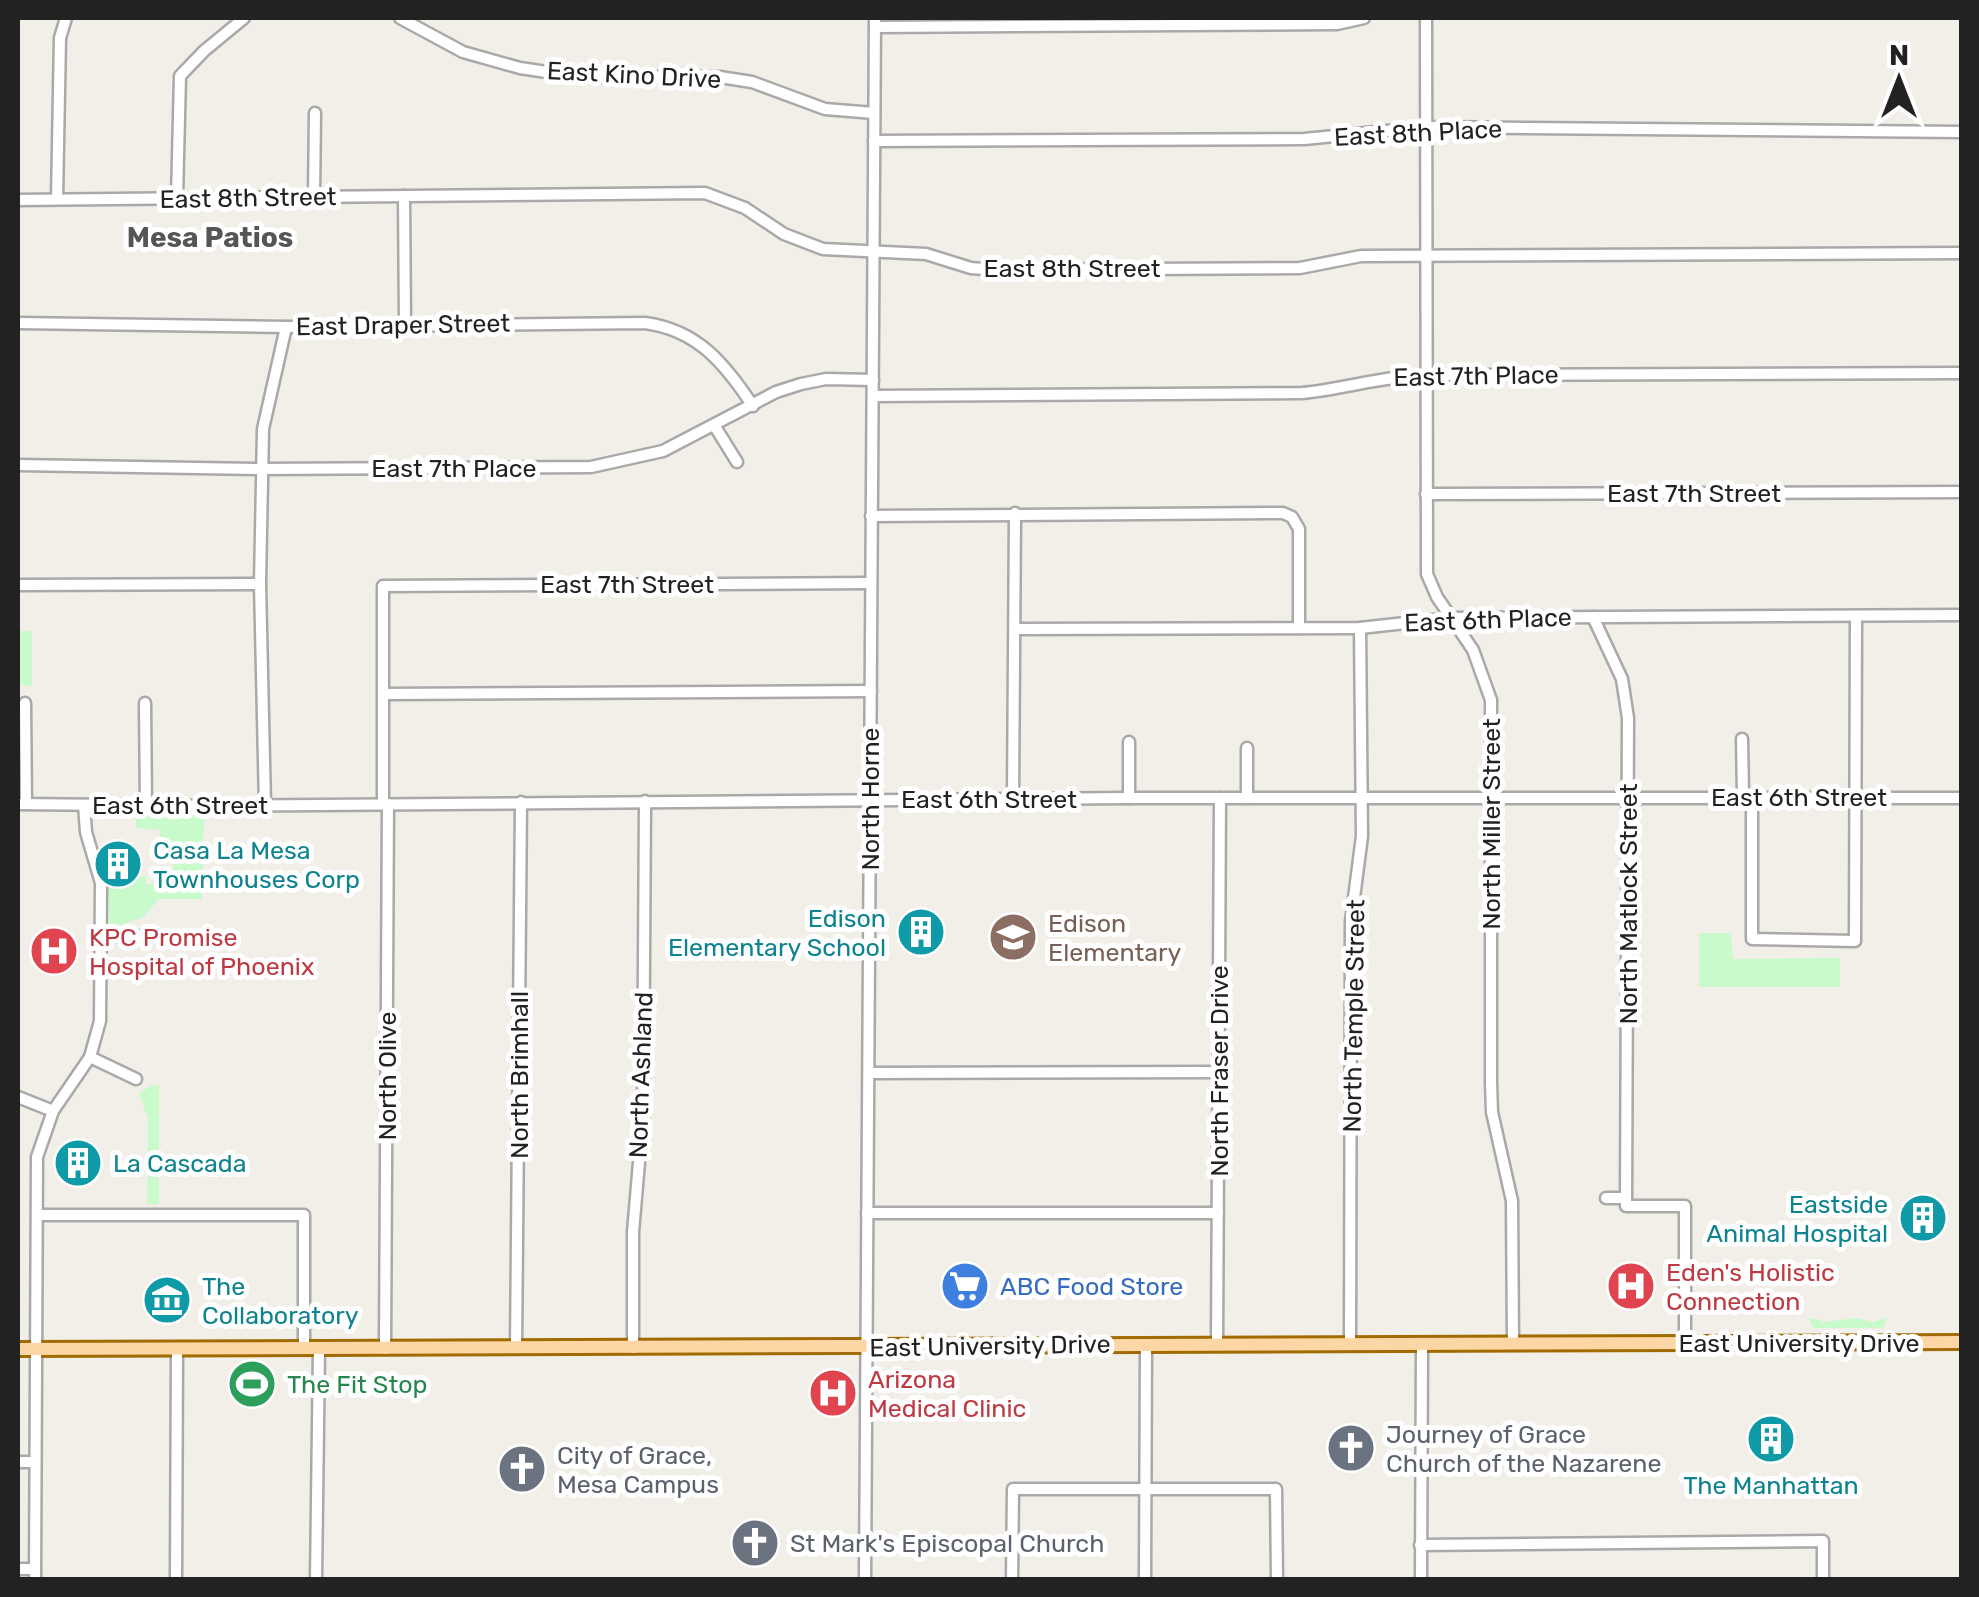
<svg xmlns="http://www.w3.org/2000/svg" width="1979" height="1597" font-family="Rubik,sans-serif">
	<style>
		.park { fill: #c8facc }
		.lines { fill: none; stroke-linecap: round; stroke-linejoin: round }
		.minor-casing { stroke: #a9a9a9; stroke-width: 15 }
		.major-casing { stroke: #a06b00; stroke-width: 18 }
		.minor { stroke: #fff; stroke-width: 10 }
		.major { stroke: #fcd6a4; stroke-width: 12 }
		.labels { text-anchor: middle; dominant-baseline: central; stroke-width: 10; stroke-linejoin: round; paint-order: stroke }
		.street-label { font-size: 25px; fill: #222; stroke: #fff }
		.culture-label { font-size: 25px; fill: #0d838f; stroke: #fff; text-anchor: start }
		.education-label { font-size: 25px; fill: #785e54; stroke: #fff; text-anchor: start }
		.health-label { font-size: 25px; fill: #be3a42; stroke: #fff; text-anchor: start }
		.shop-label { font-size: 25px; fill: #366cbe; stroke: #fff; text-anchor: start }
		.leisure-label { font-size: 25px; fill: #27864d; stroke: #fff; text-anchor: start }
		.worship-label { font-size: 25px; fill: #5b616d; stroke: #fff; text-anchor: start }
		.neighbourhood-label { font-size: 28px; font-weight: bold; fill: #555; stroke: #fff }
	</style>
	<rect width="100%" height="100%" fill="#f2efe9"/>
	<g class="park">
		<path d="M20,631H30L32,636V686L18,684Z"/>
		<path d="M204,813L202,899H159L141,919C129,918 121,930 110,925L107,878L146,876V884H157L160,869L173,870V845H161L160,830L136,828V814Z"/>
		<path d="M1699,933H1731L1733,959L1840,958V987H1699Z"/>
		<path d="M153,1085H159V1204H147L148,1119L139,1093Z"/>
		<path d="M1813,1318L1824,1322L1856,1318L1873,1322L1887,1318L1884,1328H1813L1809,1319Z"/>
	</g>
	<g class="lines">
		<g class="minor-casing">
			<g id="minor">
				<path d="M400,18L463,52L520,68L580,77H720L752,82L825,109L874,113"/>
				<path d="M1426,18L1427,574L1437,597L1473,650L1491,700V1083L1492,1112L1512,1201L1513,1344"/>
				<path d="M875,27L1337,24L1364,18"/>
				<path d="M874,141L1304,139L1427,127L1962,132"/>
				<path d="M404,196L405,324"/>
				<path d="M314,197L315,113"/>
				<path d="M177,198L180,76L204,51L244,18"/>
				<path d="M57,199L60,38L66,18"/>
				<path d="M18,200L705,193L745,208L784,234L823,249L926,254L971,268L996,270L1300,268L1361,256L1962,253"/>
				<path d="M18,323L286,327L645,323C698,330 725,364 753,406"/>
				<path d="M873,396L1302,393C1344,389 1383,376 1426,375L1962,373"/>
				<path d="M714,425L737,462"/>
				<path d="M18,465L261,469L591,467L663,451L776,392L801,384L826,379L873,380"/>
				<path d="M1426,494L1962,492"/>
				<path d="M871,516L1283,513L1292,517L1299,529V628"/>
				<path d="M18,585L260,584"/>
				<path d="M1593,617L1622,679L1628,718L1626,1206H1685V1343"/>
				<path d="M1015,629L1360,628L1451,618L1962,615"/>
				<path d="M384,694L871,691"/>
				<path d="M25,703L26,804"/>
				<path d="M145,703L146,805"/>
				<path d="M1742,739L1743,796"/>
				<path d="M1129,742V798"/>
				<path d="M1752,796V939L1855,941L1856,616"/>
				<path d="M1013,798L1015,513"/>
				<path d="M1247,798V748"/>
				<path d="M18,804L209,806L1129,798H1962"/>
				<path d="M383,804V586L871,583"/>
				<path d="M265,805L260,584L263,429L286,327"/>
				<path d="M101,937L138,936"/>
				<path d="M90,1057L136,1079"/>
				<path d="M870,1073L1218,1072"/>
				<path d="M18,1097L53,1111"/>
				<path d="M1606,1198H1626"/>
				<path d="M867,1213H1218"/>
				<path d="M38,1215H304V1349"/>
				<path d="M1217,1345L1220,798"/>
				<path d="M1350,1345L1351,921L1362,836L1360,628"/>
				<path d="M516,1348L521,802"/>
				<path d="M633,1348V1232L643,1116L645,801"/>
				<path d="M385,1349L388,804"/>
				<path d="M18,1462H35"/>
				<path d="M1420,1545L1823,1541V1580"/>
				<path d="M18,1569H35"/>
				<path d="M35,1580L37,1157L53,1111L90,1057L100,1021L101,883L86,832L84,805"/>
				<path d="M176,1580L177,1349"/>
				<path d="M316,1580L319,1349"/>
				<path d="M865,1580L875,18"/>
				<path d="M1012,1580L1013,1489H1276L1277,1580"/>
				<path d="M1145,1580L1146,1345"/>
				<path d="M1421,1580L1422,1345"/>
			</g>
		</g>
		<g class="major-casing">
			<path id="major" d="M18,1349L1962,1342"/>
		</g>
		<use href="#minor" class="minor"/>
		<use href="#major" class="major"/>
	</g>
	<defs>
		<g id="building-disc" transform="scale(2.5)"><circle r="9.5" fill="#0f9aa8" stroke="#fff"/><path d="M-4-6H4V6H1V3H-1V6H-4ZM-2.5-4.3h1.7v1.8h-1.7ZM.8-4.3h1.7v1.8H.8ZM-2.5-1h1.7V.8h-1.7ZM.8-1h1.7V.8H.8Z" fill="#fff"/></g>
		<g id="school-disc" transform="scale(2.5)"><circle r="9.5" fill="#8d6e63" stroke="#fff"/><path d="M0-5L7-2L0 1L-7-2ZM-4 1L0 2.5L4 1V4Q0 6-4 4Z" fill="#fff"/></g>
		<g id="hospital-disc" transform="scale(2.5)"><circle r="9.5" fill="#e0444e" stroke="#fff"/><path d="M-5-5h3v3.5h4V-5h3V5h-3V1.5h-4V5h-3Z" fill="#fff"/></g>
		<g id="supermarket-disc" transform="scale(2.5)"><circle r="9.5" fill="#3f7fe0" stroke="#fff"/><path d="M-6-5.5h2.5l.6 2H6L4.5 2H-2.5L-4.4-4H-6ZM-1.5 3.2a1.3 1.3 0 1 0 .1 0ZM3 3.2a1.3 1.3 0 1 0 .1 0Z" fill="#fff"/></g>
		<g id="museum-disc" transform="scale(2.5)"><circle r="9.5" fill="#0f9aa8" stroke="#fff"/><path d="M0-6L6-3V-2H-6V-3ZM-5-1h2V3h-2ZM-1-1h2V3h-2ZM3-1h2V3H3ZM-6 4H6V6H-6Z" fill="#fff"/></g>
		<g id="stadium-disc" transform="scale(2.5)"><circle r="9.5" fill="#2e9e5b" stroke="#fff"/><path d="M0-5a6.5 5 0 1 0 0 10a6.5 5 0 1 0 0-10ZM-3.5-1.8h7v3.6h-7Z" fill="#fff"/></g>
		<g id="church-disc" transform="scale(2.5)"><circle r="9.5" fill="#6b7280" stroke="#fff"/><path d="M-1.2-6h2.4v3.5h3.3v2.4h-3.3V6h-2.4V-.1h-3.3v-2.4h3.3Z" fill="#fff"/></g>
	</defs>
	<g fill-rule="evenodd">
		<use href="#building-disc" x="118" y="864"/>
		<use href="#building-disc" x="921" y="932"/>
		<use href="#school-disc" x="1013" y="937"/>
		<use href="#hospital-disc" x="54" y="951"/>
		<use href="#building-disc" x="78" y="1163"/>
		<use href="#building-disc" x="1923" y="1218"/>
		<use href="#supermarket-disc" x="965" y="1286"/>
		<use href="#hospital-disc" x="1631" y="1286"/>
		<use href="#museum-disc" x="167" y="1300"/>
		<use href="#stadium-disc" x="252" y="1384"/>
		<use href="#hospital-disc" x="833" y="1393"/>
		<use href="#building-disc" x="1771" y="1439"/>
		<use href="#church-disc" x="1351" y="1448"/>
		<use href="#church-disc" x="522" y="1469"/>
		<use href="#church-disc" x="755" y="1543"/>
	</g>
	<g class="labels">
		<g class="street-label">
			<text transform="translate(634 75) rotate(3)">East Kino Drive</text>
			<text transform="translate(1418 133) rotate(-3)">East 8th Place</text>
			<text transform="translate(248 198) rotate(-1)">East 8th Street</text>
			<text x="1072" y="268">East 8th Street</text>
			<text transform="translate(403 325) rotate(-1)">East Draper Street</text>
			<text transform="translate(1476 376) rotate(-1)">East 7th Place</text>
			<text x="454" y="468">East 7th Place</text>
			<text x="1694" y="493">East 7th Street</text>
			<text x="627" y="584">East 7th Street</text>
			<text transform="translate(1488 620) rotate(-2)">East 6th Place</text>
			<text x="1799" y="797">East 6th Street</text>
			<text transform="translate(870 799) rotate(-90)">North Horne</text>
			<text x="989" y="799">East 6th Street</text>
			<text x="180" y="805">East 6th Street</text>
			<text transform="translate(1491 824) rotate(-90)">North Miller Street</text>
			<text transform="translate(1628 904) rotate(-90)">North Matlock Street</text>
			<text transform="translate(1354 1016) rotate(-89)">North Temple Street</text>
			<text transform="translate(1219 1071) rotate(-90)">North Fraser Drive</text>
			<text transform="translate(519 1075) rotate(-90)">North Brimhall</text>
			<text transform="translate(641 1075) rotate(-88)">North Ashland</text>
			<text transform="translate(387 1076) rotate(-90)">North Olive</text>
			<text x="1799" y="1343">East University Drive</text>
			<text transform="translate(990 1346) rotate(-1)">East University Drive</text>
		</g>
		<g class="culture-label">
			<text x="153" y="850">Casa La Mesa<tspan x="153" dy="29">Townhouses Corp</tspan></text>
			<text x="886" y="918" text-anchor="end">Edison<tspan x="886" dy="29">Elementary School</tspan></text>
			<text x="113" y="1163">La Cascada</text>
			<text x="1888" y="1204" text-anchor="end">Eastside<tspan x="1888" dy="29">Animal Hospital</tspan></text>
			<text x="202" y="1286">The<tspan x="202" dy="29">Collaboratory</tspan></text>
			<text x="1771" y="1485" text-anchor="middle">The Manhattan</text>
		</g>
		<g class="education-label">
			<text x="1048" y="923">Edison<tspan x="1048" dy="29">Elementary</tspan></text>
		</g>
		<g class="health-label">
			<text x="89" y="937">KPC Promise<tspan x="89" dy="29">Hospital of Phoenix</tspan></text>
			<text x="1666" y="1272">Eden's Holistic<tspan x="1666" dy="29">Connection</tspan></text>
			<text x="868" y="1379">Arizona<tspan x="868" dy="29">Medical Clinic</tspan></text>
		</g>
		<g class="shop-label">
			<text x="1000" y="1286">ABC Food Store</text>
		</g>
		<g class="leisure-label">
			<text x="287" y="1384">The Fit Stop</text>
		</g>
		<g class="worship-label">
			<text x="1386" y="1434">Journey of Grace<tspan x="1386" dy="29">Church of the Nazarene</tspan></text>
			<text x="557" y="1455">City of Grace,<tspan x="557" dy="29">Mesa Campus</tspan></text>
			<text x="790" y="1543">St Mark's Episcopal Church</text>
		</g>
		<g class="neighbourhood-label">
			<text x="210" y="237">Mesa Patios</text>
		</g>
	</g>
	<rect width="1979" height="1597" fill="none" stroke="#222222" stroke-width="40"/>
	<g transform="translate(1899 80)" stroke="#ffffff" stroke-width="8" paint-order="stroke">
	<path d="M0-8L18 38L0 25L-18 38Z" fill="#222222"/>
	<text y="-15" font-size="28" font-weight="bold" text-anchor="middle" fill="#222222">N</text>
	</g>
</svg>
